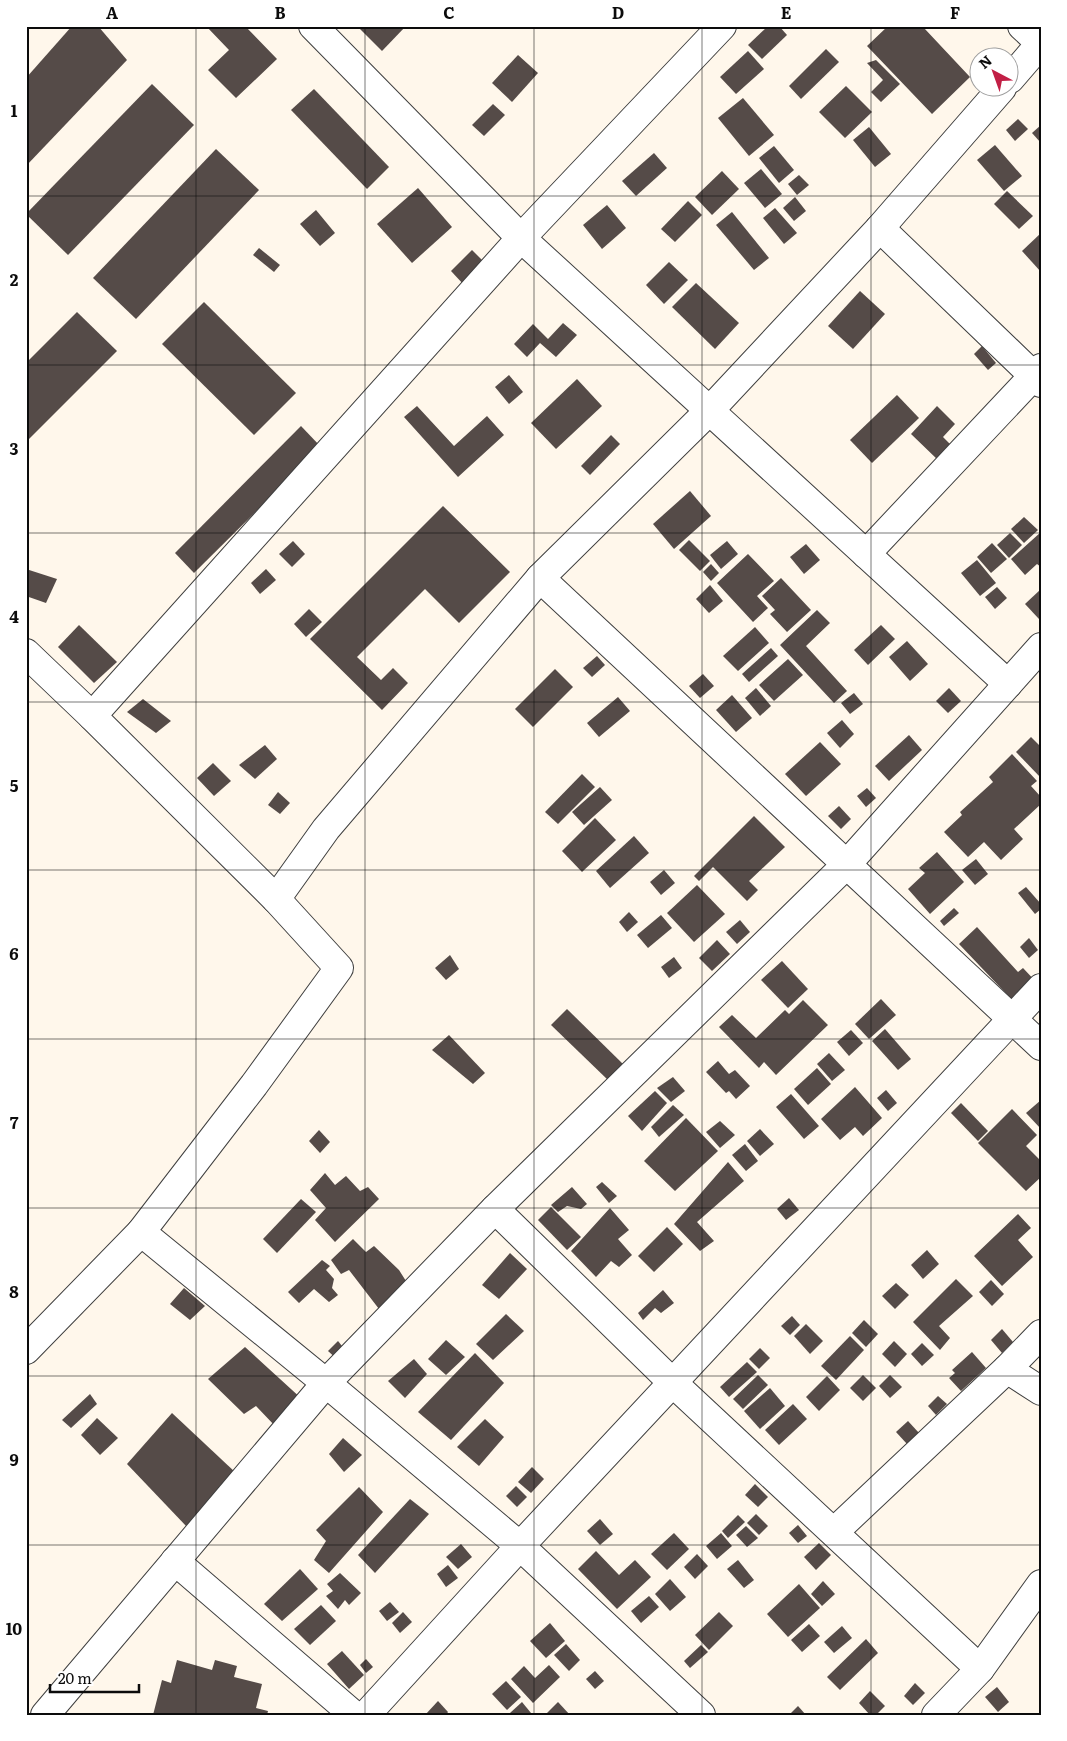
<svg xmlns="http://www.w3.org/2000/svg" width="1067" height="1741" font-family="Literata,serif">
	<style>
		.building { fill: #554b48 }
		.lines { fill: none; stroke-linecap: round; stroke-linejoin: round }
		.minor-casing { stroke: #3f3f3f; stroke-width: 30 }
		.minor { stroke: #fff; stroke-width: 28 }
		.grid { fill: none; stroke: #0c0c0c; stroke-width: 1; stroke-opacity: 0.55 }
		.neatline { fill: none; stroke: #0c0c0c; stroke-width: 2 }
		.grid-label { font-size: 16px; text-anchor: middle; font-weight: bold; fill: #0c0c0c }
	</style>
	<rect width="100%" height="100%" fill="#fff7eb"/>
	<g class="building">
		<path d="M72,26H98L127,60L26,166V78Z"/>
		<path d="M206,26H245L277,59L236,98L208,70L229,50Z"/>
		<path d="M357,26H406L382,51Z"/>
		<path d="M768,26H779L787,35L762,59L748,45Z"/>
		<path d="M888,26H926L924,28L970,77L932,114L867,46Z"/>
		<path d="M826,49L839,62L801,99L789,86Z"/>
		<path d="M748,51L764,69L736,94L720,77Z"/>
		<path d="M518,55L538,73L512,102L492,83Z"/>
		<path d="M876,60L900,84L881,102L871,92L883,80L867,63Z"/>
		<path d="M152,84L194,125L68,255L26,214Z"/>
		<path d="M846,86L872,112L845,138L819,112Z"/>
		<path d="M314,89L389,167L367,189L291,110Z"/>
		<path d="M743,98L774,135L749,156L718,118Z"/>
		<path d="M493,104L505,115L484,136L472,125Z"/>
		<path d="M1018,119L1028,129L1015,141L1006,130Z"/>
		<path d="M1041,125V143L1032,133Z"/>
		<path d="M869,127L891,154L875,167L853,140Z"/>
		<path d="M995,145L1022,176L1004,191L977,160Z"/>
		<path d="M774,146L794,170L779,183L759,158Z"/>
		<path d="M216,149L259,190L136,319L93,278Z"/>
		<path d="M654,153L667,168L636,196L622,181Z"/>
		<path d="M761,169L782,194L765,208L744,183Z"/>
		<path d="M722,171L739,189L712,215L695,197Z"/>
		<path d="M799,175L809,185L797,195L788,184Z"/>
		<path d="M418,188L452,227L412,263L377,224Z"/>
		<path d="M1007,191L1033,216L1019,229L994,204Z"/>
		<path d="M795,197L806,211L794,221L783,208Z"/>
		<path d="M688,201L702,215L675,242L661,229Z"/>
		<path d="M607,205L626,228L602,249L583,225Z"/>
		<path d="M775,208L797,233L784,244L763,218Z"/>
		<path d="M316,210L335,233L320,246L300,224Z"/>
		<path d="M732,212L769,258L754,270L716,225Z"/>
		<path d="M1041,233V272L1022,251Z"/>
		<path d="M259,248L280,265L274,272L253,255Z"/>
		<path d="M472,250L486,264L464,285L451,271Z"/>
		<path d="M669,262L688,280L664,304L646,285Z"/>
		<path d="M696,283L739,323L715,349L672,307Z"/>
		<path d="M860,291L885,314L853,349L828,326Z"/>
		<path d="M204,302L296,393L254,435L162,344Z"/>
		<path d="M77,312L117,351L26,442V363Z"/>
		<path d="M563,323L577,335L556,357L540,343L527,357L514,344L533,324L548,339Z"/>
		<path d="M982,346L996,363L988,370L974,354Z"/>
		<path d="M509,375L523,392L509,404L495,387Z"/>
		<path d="M577,379L602,406L556,449L531,423Z"/>
		<path d="M897,395L919,418L872,463L850,440Z"/>
		<path d="M417,406L454,446L487,416L504,435L458,477L404,417Z"/>
		<path d="M937,406L955,424L943,437L953,447L939,461L911,434Z"/>
		<path d="M301,426L321,447L194,573L175,553Z"/>
		<path d="M611,435L620,444L590,475L581,466Z"/>
		<path d="M690,491L711,516L674,549L653,524Z"/>
		<path d="M443,506L510,572L459,623L425,589L357,657L381,680L393,668L408,683L382,710L310,639Z"/>
		<path d="M1024,517L1038,530L1024,543L1011,529Z"/>
		<path d="M1041,532V567L1037,564L1025,575L1011,559Z"/>
		<path d="M1010,533L1022,545L1009,558L997,545Z"/>
		<path d="M689,540L710,561L700,571L679,550Z"/>
		<path d="M293,541L305,554L292,567L279,554Z"/>
		<path d="M727,541L738,554L721,569L710,555Z"/>
		<path d="M992,543L1007,559L991,573L977,557Z"/>
		<path d="M806,544L820,560L804,574L790,557Z"/>
		<path d="M748,554L774,581L757,596L768,608L753,622L717,583Z"/>
		<path d="M977,560L996,583L980,596L961,573Z"/>
		<path d="M711,564L719,573L711,581L703,572Z"/>
		<path d="M26,569L57,579L46,603L26,596Z"/>
		<path d="M266,569L276,580L260,594L251,583Z"/>
		<path d="M781,578L811,610L787,632L770,614L775,610L762,596Z"/>
		<path d="M710,585L723,601L709,613L696,599Z"/>
		<path d="M997,587L1007,598L995,609L985,597Z"/>
		<path d="M1041,589V618L1039,619L1025,604Z"/>
		<path d="M309,609L322,622L306,637L294,624Z"/>
		<path d="M817,610L830,623L806,646L847,691L834,703L780,645Z"/>
		<path d="M79,625L117,662L94,683L58,647Z"/>
		<path d="M881,625L895,639L868,665L854,650Z"/>
		<path d="M755,627L769,643L738,671L723,656Z"/>
		<path d="M907,641L928,664L910,681L889,657Z"/>
		<path d="M771,648L778,656L749,682L742,674Z"/>
		<path d="M597,656L605,665L592,677L583,668Z"/>
		<path d="M788,659L803,675L774,701L759,685Z"/>
		<path d="M555,669L573,687L533,727L515,709Z"/>
		<path d="M703,674L714,686L700,698L689,686Z"/>
		<path d="M756,688L771,706L760,716L745,698Z"/>
		<path d="M949,688L961,701L948,713L936,701Z"/>
		<path d="M854,693L863,704L850,714L841,703Z"/>
		<path d="M732,695L752,718L736,732L716,710Z"/>
		<path d="M618,697L630,711L599,737L587,723Z"/>
		<path d="M143,699L171,721L156,733L127,712Z"/>
		<path d="M842,720L854,734L840,748L827,733Z"/>
		<path d="M909,735L922,750L889,781L875,766Z"/>
		<path d="M1031,737L1041,747V778L1016,752Z"/>
		<path d="M820,742L841,764L806,796L785,774Z"/>
		<path d="M265,745L277,759L255,779L239,765Z"/>
		<path d="M1012,754L1037,781L1031,786L1041,797V804L1014,829L1023,839L1001,860L984,842L968,857L944,832L962,815L960,812L993,782L989,777Z"/>
		<path d="M213,763L231,781L214,796L197,778Z"/>
		<path d="M582,774L595,787L558,824L545,812Z"/>
		<path d="M600,787L612,800L584,825L572,812Z"/>
		<path d="M867,788L876,798L866,807L857,796Z"/>
		<path d="M278,792L290,803L280,814L268,805Z"/>
		<path d="M839,806L851,819L841,829L828,816Z"/>
		<path d="M754,816L785,847L749,881L758,890L747,901L713,867L699,881L694,876Z"/>
		<path d="M595,818L616,840L582,872L562,851Z"/>
		<path d="M634,836L649,853L610,888L596,871Z"/>
		<path d="M937,852L964,882L930,914L908,889L925,873L919,868Z"/>
		<path d="M976,859L988,874L975,885L962,870Z"/>
		<path d="M664,870L675,883L661,895L650,882Z"/>
		<path d="M697,885L725,914L694,942L667,913Z"/>
		<path d="M1026,887L1041,904V909L1035,914L1018,893Z"/>
		<path d="M954,908L959,913L944,926L940,921Z"/>
		<path d="M629,912L638,922L627,932L619,922Z"/>
		<path d="M661,915L672,928L648,948L637,935Z"/>
		<path d="M740,920L750,932L737,944L726,932Z"/>
		<path d="M977,927L1018,972L1023,968L1039,985L1017,1005L959,944Z"/>
		<path d="M1029,938L1038,950L1029,958L1020,947Z"/>
		<path d="M717,940L730,954L712,971L699,958Z"/>
		<path d="M450,955L459,969L446,980L435,968Z"/>
		<path d="M674,957L682,968L669,978L661,967Z"/>
		<path d="M782,961L808,989L788,1008L761,980Z"/>
		<path d="M881,999L896,1015L869,1039L855,1024Z"/>
		<path d="M803,1000L828,1025L776,1075L764,1062L759,1068L719,1027L732,1015L756,1038L785,1010L789,1014Z"/>
		<path d="M567,1009L624,1065L609,1081L551,1025Z"/>
		<path d="M885,1029L911,1059L898,1070L872,1041Z"/>
		<path d="M851,1030L863,1043L849,1056L837,1042Z"/>
		<path d="M449,1035L485,1073L473,1084L432,1050Z"/>
		<path d="M829,1053L845,1070L832,1081L817,1064Z"/>
		<path d="M718,1061L729,1074L735,1070L750,1086L736,1099L729,1091L726,1093L706,1072Z"/>
		<path d="M817,1068L831,1084L808,1105L794,1089Z"/>
		<path d="M673,1077L685,1091L671,1102L657,1088Z"/>
		<path d="M855,1087L882,1118L863,1136L855,1127L840,1140L821,1119Z"/>
		<path d="M886,1090L897,1103L888,1111L877,1098Z"/>
		<path d="M655,1091L667,1103L642,1131L628,1116Z"/>
		<path d="M791,1094L819,1126L804,1139L776,1107Z"/>
		<path d="M1041,1100V1129L1026,1113Z"/>
		<path d="M961,1103L988,1131L978,1141L951,1113Z"/>
		<path d="M673,1105L684,1115L659,1137L651,1127Z"/>
		<path d="M1012,1109L1037,1135L1026,1146L1041,1161V1177L1026,1191L978,1143Z"/>
		<path d="M686,1118L718,1151L675,1191L644,1161Z"/>
		<path d="M720,1121L735,1135L720,1148L706,1132Z"/>
		<path d="M760,1129L774,1144L760,1156L747,1141Z"/>
		<path d="M319,1130L330,1142L320,1153L309,1141Z"/>
		<path d="M745,1144L758,1161L746,1171L732,1155Z"/>
		<path d="M728,1162L744,1181L697,1222L714,1241L700,1251L674,1224Z"/>
		<path d="M325,1173L335,1185L346,1176L360,1191L368,1187L379,1199L335,1242L315,1220L326,1208L310,1190Z"/>
		<path d="M602,1182L617,1196L609,1203L596,1187Z"/>
		<path d="M572,1187L587,1204L581,1209L567,1206L558,1212L551,1205Z"/>
		<path d="M789,1198L799,1210L786,1220L777,1209Z"/>
		<path d="M301,1199L316,1212L277,1253L263,1239Z"/>
		<path d="M551,1207L581,1237L567,1250L538,1220Z"/>
		<path d="M610,1208L629,1230L618,1239L632,1255L619,1267L611,1261L596,1277L571,1251Z"/>
		<path d="M1018,1214L1031,1228L1018,1240L1033,1257L1002,1286L974,1256Z"/>
		<path d="M667,1227L683,1244L654,1272L638,1256Z"/>
		<path d="M353,1239L366,1252L374,1246L399,1270L411,1289L379,1309L349,1270L341,1274L331,1260Z"/>
		<path d="M927,1250L939,1264L923,1279L911,1265Z"/>
		<path d="M510,1253L527,1269L499,1299L482,1285Z"/>
		<path d="M322,1260L330,1266L326,1270L334,1279L332,1288L338,1295L329,1302L314,1289L299,1303L288,1292Z"/>
		<path d="M956,1279L973,1296L939,1326L950,1338L940,1350L913,1322Z"/>
		<path d="M991,1280L1004,1294L992,1306L979,1292Z"/>
		<path d="M896,1283L909,1295L895,1309L882,1296Z"/>
		<path d="M184,1288L205,1306L190,1320L170,1304Z"/>
		<path d="M663,1290L674,1303L661,1313L655,1308L643,1320L638,1313Z"/>
		<path d="M506,1314L524,1331L493,1360L476,1344Z"/>
		<path d="M792,1316L800,1325L790,1335L781,1326Z"/>
		<path d="M864,1320L878,1334L866,1347L852,1333Z"/>
		<path d="M806,1324L823,1341L810,1354L794,1336Z"/>
		<path d="M1002,1329L1013,1342L1002,1353L991,1340Z"/>
		<path d="M850,1336L864,1350L836,1380L821,1366Z"/>
		<path d="M446,1340L465,1357L446,1375L428,1359Z"/>
		<path d="M338,1341L346,1351L339,1361L328,1351Z"/>
		<path d="M894,1341L907,1354L895,1367L882,1354Z"/>
		<path d="M922,1343L934,1355L922,1366L911,1354Z"/>
		<path d="M245,1347L303,1400L276,1427L256,1406L244,1414L208,1379Z"/>
		<path d="M760,1348L770,1358L759,1369L749,1359Z"/>
		<path d="M972,1352L986,1368L961,1391L949,1378L955,1373L952,1370Z"/>
		<path d="M475,1353L504,1383L451,1440L418,1412Z"/>
		<path d="M414,1359L427,1374L405,1398L388,1381Z"/>
		<path d="M747,1362L757,1372L729,1397L720,1387Z"/>
		<path d="M758,1375L768,1385L743,1409L733,1399Z"/>
		<path d="M863,1375L876,1388L863,1401L850,1388Z"/>
		<path d="M890,1375L902,1387L890,1398L879,1386Z"/>
		<path d="M827,1376L840,1390L819,1411L806,1397Z"/>
		<path d="M770,1388L785,1406L760,1429L744,1411Z"/>
		<path d="M90,1394L97,1404L71,1428L62,1420Z"/>
		<path d="M938,1396L947,1404L936,1415L928,1406Z"/>
		<path d="M793,1404L807,1419L779,1445L765,1430Z"/>
		<path d="M172,1413L236,1473L187,1527L127,1464Z"/>
		<path d="M97,1418L118,1438L100,1455L81,1435Z"/>
		<path d="M485,1419L504,1437L479,1466L457,1447Z"/>
		<path d="M908,1421L919,1433L907,1444L896,1432Z"/>
		<path d="M343,1438L362,1455L344,1472L329,1454Z"/>
		<path d="M532,1467L544,1479L531,1493L518,1482Z"/>
		<path d="M755,1484L768,1497L758,1507L745,1495Z"/>
		<path d="M516,1486L527,1497L517,1507L506,1496Z"/>
		<path d="M359,1487L383,1512L329,1573L314,1560L326,1541L316,1530Z"/>
		<path d="M410,1499L429,1514L375,1573L358,1555Z"/>
		<path d="M756,1514L768,1526L759,1535L747,1523Z"/>
		<path d="M738,1515L745,1522L728,1538L722,1531Z"/>
		<path d="M600,1519L613,1534L600,1545L587,1531Z"/>
		<path d="M798,1525L807,1536L798,1543L789,1533Z"/>
		<path d="M746,1526L758,1538L747,1547L736,1535Z"/>
		<path d="M674,1533L689,1549L667,1570L651,1554Z"/>
		<path d="M721,1533L732,1546L717,1559L706,1546Z"/>
		<path d="M819,1543L831,1555L816,1570L804,1557Z"/>
		<path d="M461,1544L472,1557L458,1569L446,1557Z"/>
		<path d="M596,1551L619,1575L635,1560L651,1577L617,1609L578,1569Z"/>
		<path d="M697,1554L708,1566L695,1579L684,1567Z"/>
		<path d="M738,1560L754,1580L744,1588L727,1569Z"/>
		<path d="M448,1565L458,1578L446,1587L437,1574Z"/>
		<path d="M300,1569L318,1589L282,1621L264,1604Z"/>
		<path d="M340,1573L361,1593L349,1605L345,1600L338,1609L326,1596L333,1591L327,1584Z"/>
		<path d="M670,1579L686,1597L670,1611L655,1594Z"/>
		<path d="M823,1581L835,1594L822,1606L811,1594Z"/>
		<path d="M799,1584L820,1608L788,1637L767,1614Z"/>
		<path d="M649,1596L659,1607L641,1623L631,1611Z"/>
		<path d="M390,1602L399,1612L387,1621L379,1611Z"/>
		<path d="M321,1605L336,1621L310,1645L294,1629Z"/>
		<path d="M403,1612L412,1622L400,1633L392,1623Z"/>
		<path d="M719,1612L733,1626L709,1650L695,1635Z"/>
		<path d="M550,1623L565,1641L546,1658L530,1641Z"/>
		<path d="M809,1624L820,1636L802,1652L791,1640Z"/>
		<path d="M842,1626L852,1638L834,1653L824,1642Z"/>
		<path d="M866,1639L878,1653L840,1690L827,1677Z"/>
		<path d="M566,1644L580,1660L569,1671L554,1655Z"/>
		<path d="M701,1645L708,1652L690,1668L684,1661Z"/>
		<path d="M342,1651L364,1675L349,1689L327,1664Z"/>
		<path d="M366,1659L373,1667L366,1673L360,1665Z"/>
		<path d="M177,1660L212,1670L215,1660L237,1666L234,1677L262,1684L256,1708L268,1711L267,1715H153L162,1680L171,1683Z"/>
		<path d="M549,1665L560,1677L533,1703L511,1679L524,1666L535,1678Z"/>
		<path d="M595,1671L604,1681L595,1689L586,1679Z"/>
		<path d="M506,1681L521,1697L507,1710L492,1694Z"/>
		<path d="M915,1683L925,1693L913,1705L904,1696Z"/>
		<path d="M997,1687L1009,1702L998,1712L985,1697Z"/>
		<path d="M870,1691L885,1706L876,1715H870L859,1703Z"/>
		<path d="M438,1701L448,1712L446,1715H425Z"/>
		<path d="M522,1702L531,1713L529,1715H512L510,1713Z"/>
		<path d="M558,1702L570,1715H545Z"/>
		<path d="M798,1706L806,1715H789Z"/>
	</g>
	<g class="lines">
		<g class="minor-casing">
			<g id="minor">
				<path d="M313,26L521,238L1008,684"/>
				<path d="M1022,26L1041,44"/>
				<path d="M1010,79L1041,43"/>
				<path d="M880,228L1041,383"/>
				<path d="M866,554L1041,368"/>
				<path d="M540,578L1041,1046"/>
				<path d="M26,653L92,716"/>
				<path d="M276,899L92,716L521,238L722,26"/>
				<path d="M495,1209L673,1383L980,1669"/>
				<path d="M26,1350L141,1232"/>
				<path d="M1007,1369L1041,1391"/>
				<path d="M834,1532L1007,1369L1041,1334"/>
				<path d="M175,1561L354,1715"/>
				<path d="M45,1715L326,1383L495,1209L847,864L1041,647"/>
				<path d="M366,1715L520,1546L1041,988"/>
				<path d="M701,1715L520,1546L326,1383L141,1232L254,1085L339,968L276,899L326,829L540,578L710,410L880,228L1002,88"/>
				<path d="M936,1715L980,1669L1041,1584"/>
			</g>
		</g>
		<use href="#minor" class="minor"/>
	</g>
	<path class="grid" d="M196,26V1715M365,26V1715M534,26V1715M702,26V1715M871,26V1715M26,196H1041M26,365H1041M26,533H1041M26,702H1041M26,870H1041M26,1039H1041M26,1208H1041M26,1376H1041M26,1545H1041"/>
	<rect width="1067" height="1741" fill="none" stroke="#ffffff" stroke-width="55"/>
	<g transform="translate(994 72) rotate(319)"><circle r="24" fill="#ffffff" stroke="#9e9e9e"/>
	<path d="M0-4L9 19L0 12L-9 19Z" fill="#c21f45"/>
	<text y="-8" font-size="14" font-weight="bold" text-anchor="middle" fill="#0c0c0c">N</text>
	</g>
	<path d="M50 1684v8h89v-8" fill="none" stroke="#0c0c0c" stroke-width="2.5"/>
	<text x="58" y="1684" font-size="15" fill="#0c0c0c" stroke="#ffffff" stroke-width="4" paint-order="stroke">20 m</text>
	<rect x="28" y="28" width="1012" height="1686" class="neatline"/>
	<g class="grid-label">
		<text x="112" y="19">A</text>
		<text x="280" y="19">B</text>
		<text x="449" y="19">C</text>
		<text x="618" y="19">D</text>
		<text x="786" y="19">E</text>
		<text x="955" y="19">F</text>
		<text x="14" y="117">1</text>
		<text x="14" y="286">2</text>
		<text x="14" y="455">3</text>
		<text x="14" y="623">4</text>
		<text x="14" y="792">5</text>
		<text x="14" y="960">6</text>
		<text x="14" y="1129">7</text>
		<text x="14" y="1298">8</text>
		<text x="14" y="1466">9</text>
		<text x="14" y="1635">10</text>
	</g>
</svg>
